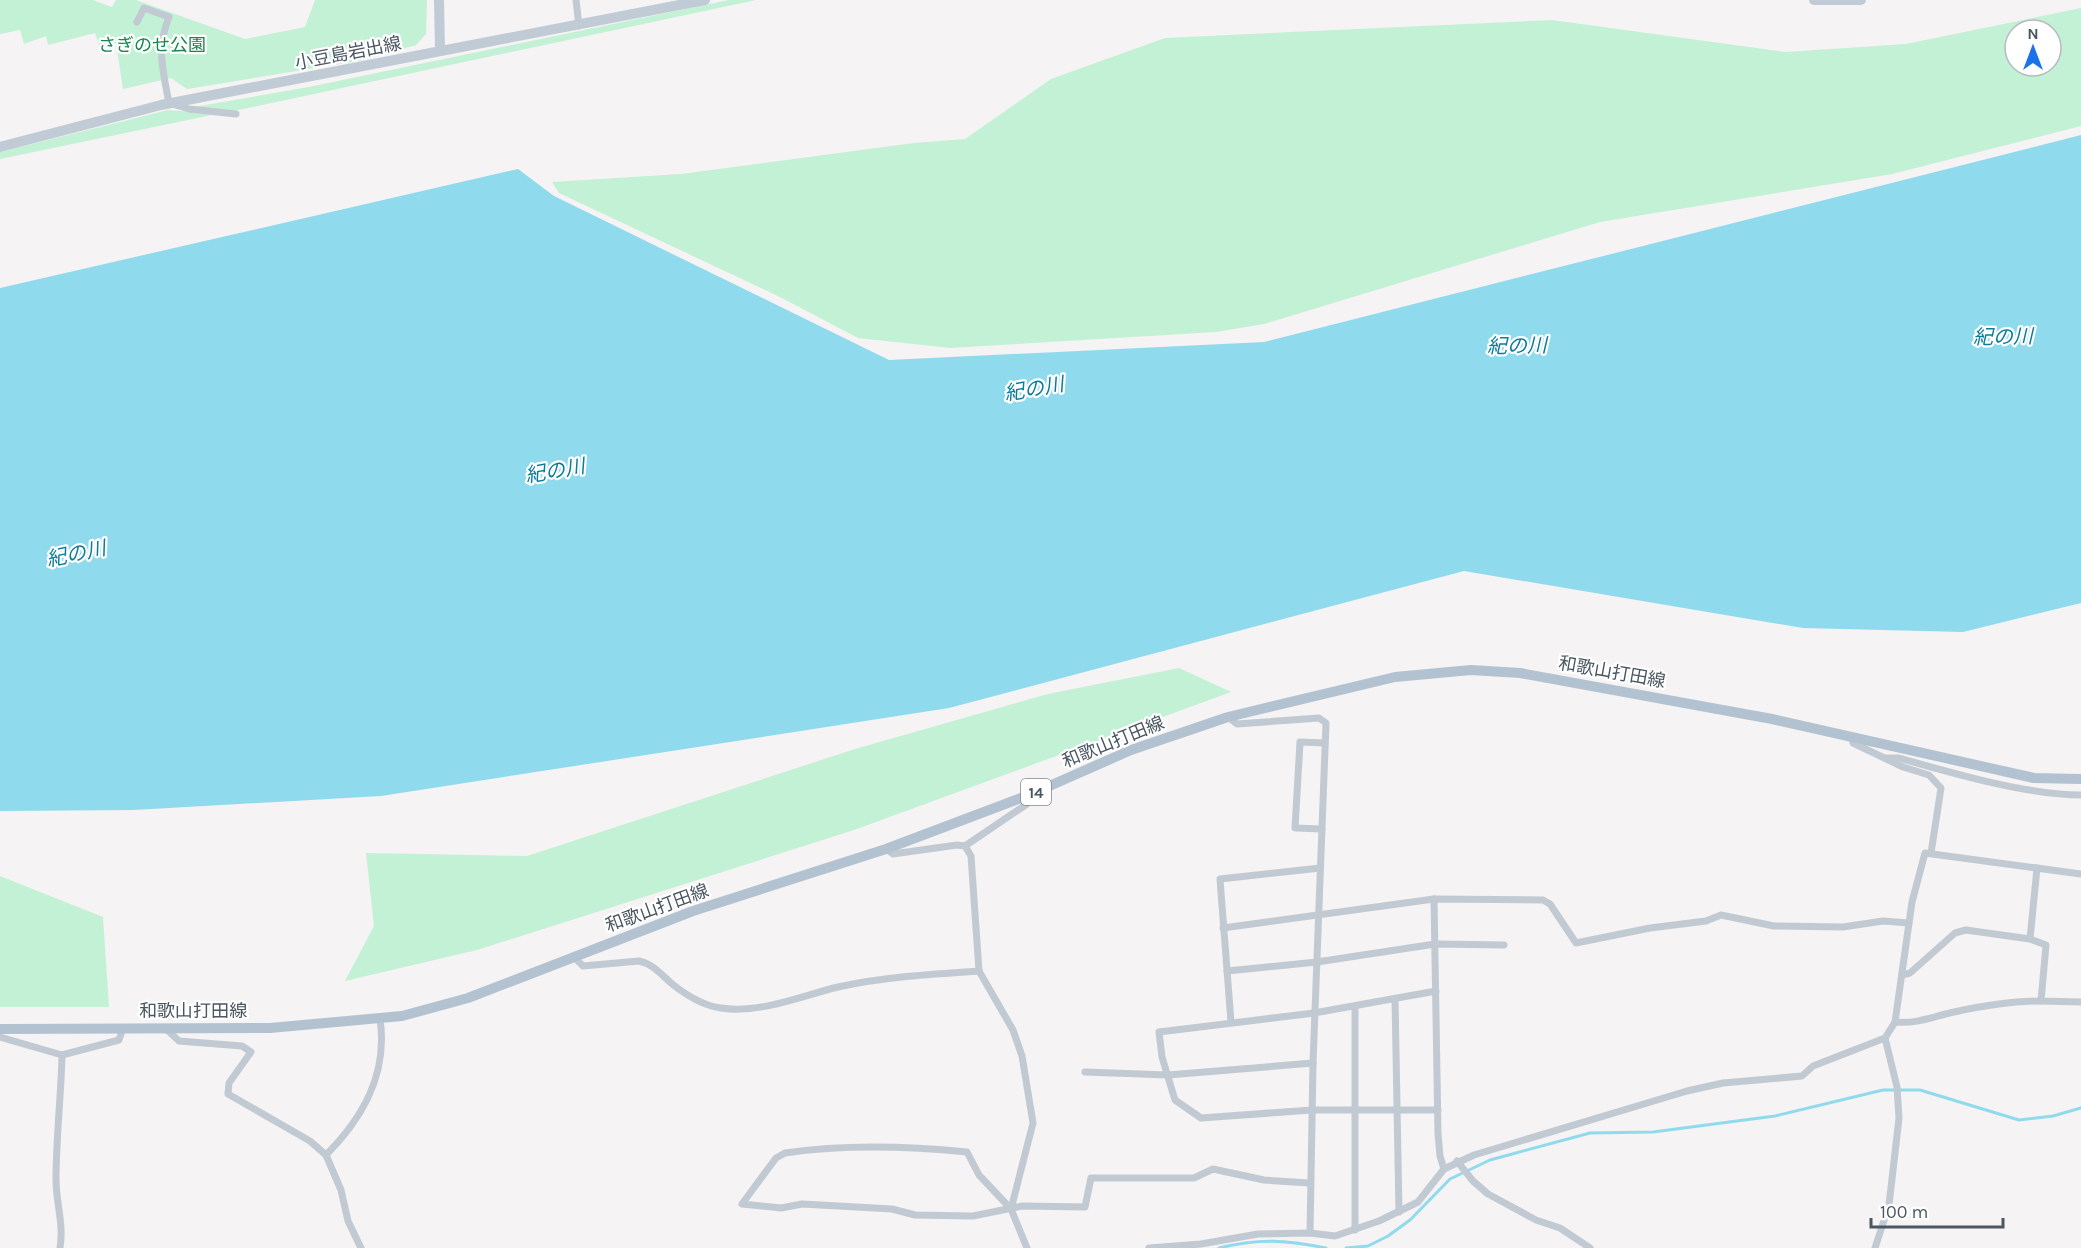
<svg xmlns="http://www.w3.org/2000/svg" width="2081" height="1248" font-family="Karla,'Noto Sans JP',sans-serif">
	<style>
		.green { fill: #c3f1d5; fill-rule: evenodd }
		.water { fill: #90daee }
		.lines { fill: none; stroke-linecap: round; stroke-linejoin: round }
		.stream { stroke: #90daee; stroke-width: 3 }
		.street { stroke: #c1cad2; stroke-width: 7 }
		.secondary { stroke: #c1cbd6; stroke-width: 10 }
		.primary { stroke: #b3c2d1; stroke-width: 10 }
		.labels { text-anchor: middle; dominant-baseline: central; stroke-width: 4.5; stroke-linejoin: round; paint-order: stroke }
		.shield { fill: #fff; stroke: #808990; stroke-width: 1.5 }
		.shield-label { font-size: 16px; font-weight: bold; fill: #4a5661 }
		.park-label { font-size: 18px; fill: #17864f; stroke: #fff }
		.street-label { font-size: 18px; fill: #4a5661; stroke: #fff }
		.water-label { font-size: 20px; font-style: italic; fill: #0c7c9b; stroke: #fff }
	</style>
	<rect width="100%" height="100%" fill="#f5f3f3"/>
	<g class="green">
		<path d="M0,0H93L112,7L116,0H136L245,39L305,27L315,0H427L426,34L416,45L363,60L187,89L171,78L123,89L116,43L100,47L95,33L48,45L46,36L24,44L20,30L0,34Z"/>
		<path d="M729,0H756L234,111L194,107L309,87Z"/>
		<path d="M2081,8V126L1892,174L1600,222L1264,324L1216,332L950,348L858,338L780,297L559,193L552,182L681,174L914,143L965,139L1051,79L1165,38L1552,20L1785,52L1906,44ZM2015,30H2051V66H2015Z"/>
		<path d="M168,110L217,114L0,159V152Z"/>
		<path d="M1179,668L1231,692L854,830L477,950L345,981L374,926L366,853L527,856L855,749L1048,694Z"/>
		<path d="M0,876L103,917L109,1007H0Z"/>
	</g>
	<path class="water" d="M2081,135V603L1963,632L1803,628L1464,571L949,708L381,796L134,810L0,811V288L518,169L554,196L889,360L1264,342Z"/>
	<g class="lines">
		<g class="stream">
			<path d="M1219,1248C1260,1238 1285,1240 1326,1248"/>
			<path d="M1346,1248L1368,1246L1388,1236L1410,1220L1450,1179L1490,1160L1590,1133L1653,1132L1775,1116L1883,1090H1920L2019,1120L2053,1116L2081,1108"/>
		</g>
		<g class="street">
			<path d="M576,0L579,26"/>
			<path d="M137,22L144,8L169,17C156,49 163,71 169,103L189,109L236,114"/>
			<path d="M1228,717L1237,724L1319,718L1326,723L1313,1063L1310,1233"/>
			<path d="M1852,736L1853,743L1903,767L1929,775L1941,788L1931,853"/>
			<path d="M1886,758H1899C1952,773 2027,795 2081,795"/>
			<path d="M1322,829L1295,828L1300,742L1325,743"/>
			<path d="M965,846L971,856L979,971L1013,1030L1022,1056L1033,1123L1011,1209"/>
			<path d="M886,849L893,854L957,845L965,846L1027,804L1029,795"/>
			<path d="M2037,868L2030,939L2046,945L2041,1001L2081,1002"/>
			<path d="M1434,899L1438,1134L1440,1156L1444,1169"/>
			<path d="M1223,928L1434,899L1543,900L1550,904L1576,943L1650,928L1706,921L1721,915L1774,926L1843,927L1883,921L1909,923"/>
			<path d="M574,957L583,966L639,961C654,964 664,978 676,987C688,996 705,1006 721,1008C759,1014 801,996 838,987C883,977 932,974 979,971"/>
			<path d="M1227,971L1317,962L1435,944L1504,945"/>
			<path d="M1902,975L1910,973L1955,933L1966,930L2030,939"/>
			<path d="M1436,991L1314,1013L1159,1032L1162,1057L1175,1100L1201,1118L1312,1110H1438"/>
			<path d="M1395,999L1399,1212"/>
			<path d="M1231,1022L1220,879L1320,868"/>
			<path d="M1895,1022C1917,1024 1932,1017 1954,1012C1982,1006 2012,1001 2041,1001"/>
			<path d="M166,1029L179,1041L242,1046L251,1052L229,1083L228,1094L310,1141L326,1155"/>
			<path d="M0,1037L62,1055L119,1040L123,1028"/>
			<path d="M1085,1072L1168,1075L1313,1063"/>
			<path d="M1457,1161L1473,1181L1488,1194L1536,1220L1560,1228L1590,1248"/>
			<path d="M1355,1230V1006"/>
			<path d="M60,1248C64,1224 56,1203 56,1180C56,1138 61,1097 62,1055"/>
			<path d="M361,1248L348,1221L341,1190L326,1155C364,1117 388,1073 380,1019"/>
			<path d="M1027,1248L1011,1209L979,1175L967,1152C907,1146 845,1144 785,1153L776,1158L742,1204L781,1208L802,1204L892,1209L915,1215L973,1216L1022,1206L1085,1207L1091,1178H1194L1213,1169L1264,1180L1309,1183"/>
			<path d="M1149,1248L1201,1244L1258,1234L1310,1233L1335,1236L1379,1221L1418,1202L1444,1169L1474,1155L1687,1091L1723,1083L1802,1076L1813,1066L1885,1038L1895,1022L1912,902L1925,853L2081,874"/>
			<path d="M1875,1248L1889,1205L1899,1118L1897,1087L1885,1038"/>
		</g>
		<g class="secondary">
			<path d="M439,0L440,51"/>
			<path d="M1814,0H1861"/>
			<path d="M0,147L161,105L705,0"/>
		</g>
		<path class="primary" d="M0,1029L270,1028L402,1016L468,998L693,911L886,849L1029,795L1131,750L1228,717L1395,677L1471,670L1520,673L1772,719L2034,778L2081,779"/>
	</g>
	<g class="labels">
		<rect class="shield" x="1021" y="779" width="30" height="26" rx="4.5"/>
		<g class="shield-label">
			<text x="1036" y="792">14</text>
		</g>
		<g class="park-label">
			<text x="152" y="45">さぎのせ公園</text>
		</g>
		<g class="street-label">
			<text transform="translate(348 53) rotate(-11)">小豆島岩出線</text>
			<text transform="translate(1612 672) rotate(10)">和歌山打田線</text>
			<text transform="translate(1113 742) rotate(-22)">和歌山打田線</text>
			<text transform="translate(657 908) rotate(-20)">和歌山打田線</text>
			<text x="193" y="1011">和歌山打田線</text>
		</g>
		<g class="water-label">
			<text transform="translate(2003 337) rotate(-1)">紀の川</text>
			<text transform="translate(1517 346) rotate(-1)">紀の川</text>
			<text transform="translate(1034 389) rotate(-10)">紀の川</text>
			<text transform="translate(555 471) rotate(-10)">紀の川</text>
			<text transform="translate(76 554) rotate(-12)">紀の川</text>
		</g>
	</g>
	<g transform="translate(2033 48)"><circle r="28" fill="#ffffff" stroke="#b7bbc0" stroke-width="1.5"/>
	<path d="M0-4.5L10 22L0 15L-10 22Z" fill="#1a73e8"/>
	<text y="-9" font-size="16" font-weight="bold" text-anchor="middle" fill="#4a5661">N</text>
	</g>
	<path d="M1871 1218v9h132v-9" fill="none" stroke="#4a5661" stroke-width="3"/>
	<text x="1880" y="1218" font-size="18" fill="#4a5661" stroke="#ffffff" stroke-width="4.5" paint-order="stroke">100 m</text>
</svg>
